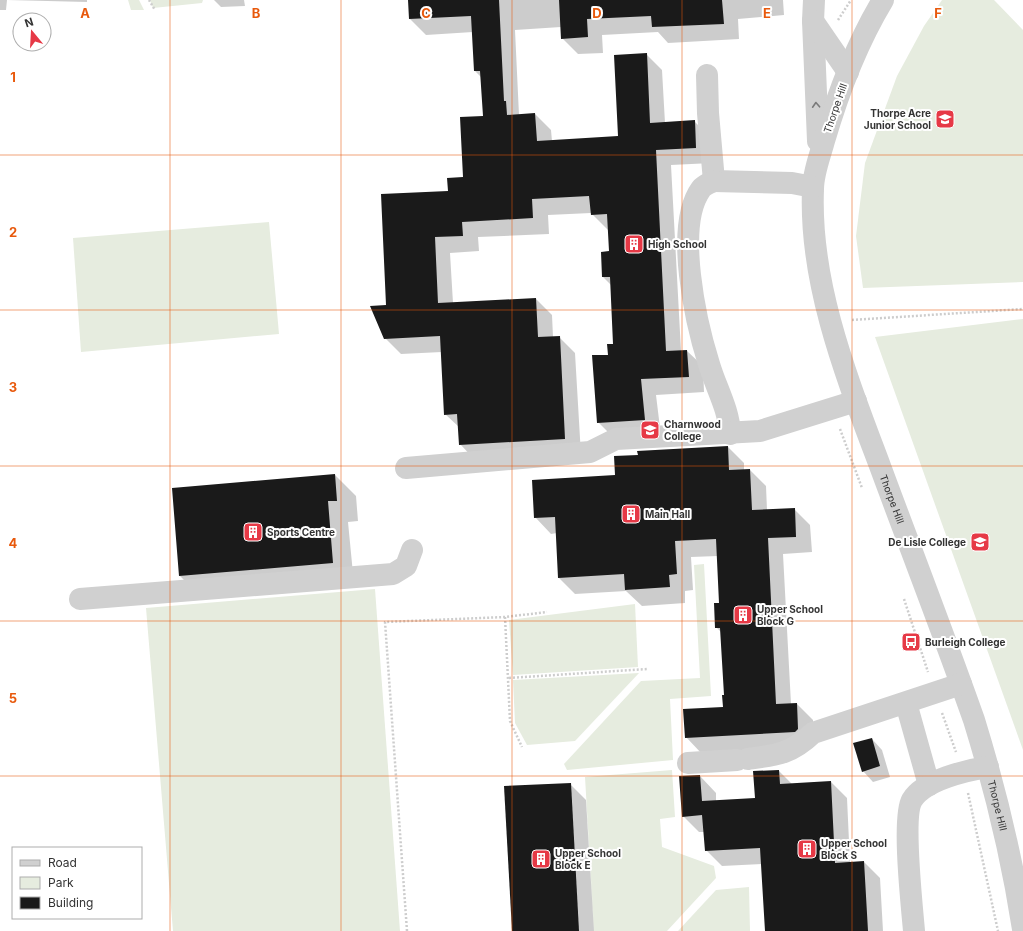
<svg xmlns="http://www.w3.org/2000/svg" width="1023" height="931" font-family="Inter,sans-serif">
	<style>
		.green { fill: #e6ecdf }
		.shadow { fill: #0003 }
		.building { fill: #1a1a1a }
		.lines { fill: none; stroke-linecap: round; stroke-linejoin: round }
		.path { stroke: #cdcdcd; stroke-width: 2.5; stroke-dasharray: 2 2; stroke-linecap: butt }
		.minor { stroke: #d0d0d0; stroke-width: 22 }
		.oneway { stroke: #7a7a7a }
		.grid { fill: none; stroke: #e8590c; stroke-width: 1; stroke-opacity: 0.55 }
		.labels { text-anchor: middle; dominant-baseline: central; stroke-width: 4; stroke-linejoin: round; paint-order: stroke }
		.street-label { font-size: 10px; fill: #333; stroke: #fff }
		.poi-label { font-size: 10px; font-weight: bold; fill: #333; stroke: #fff; text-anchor: start }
		.grid-label { font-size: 13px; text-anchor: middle; font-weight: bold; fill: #e8590c; stroke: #fff; stroke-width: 4; stroke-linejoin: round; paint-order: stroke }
	</style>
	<rect width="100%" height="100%" fill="#fff"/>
	<g class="green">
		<path d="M128,0H139L144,10H131Z"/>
		<path d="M150,0H203L202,3L153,8Z"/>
		<path d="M942,0H994L1023,30V282L863,288L856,236L865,163L897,76L924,26Z"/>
		<path d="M269,222L279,334L81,352L73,238Z"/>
		<path d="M1023,319V750L875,337Z"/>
		<path d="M704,564L711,696L670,699L673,760L567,770L564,764L641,681L700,678L694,565Z"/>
		<path d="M375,589L400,931H173L146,608Z"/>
		<path d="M635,604L638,667L513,675L509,620Z"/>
		<path d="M639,673L575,741L527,745L515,723L513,680Z"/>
		<path d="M672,770L675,817L660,819L662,847L714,866L716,878L667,931H594L585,777Z"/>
		<path d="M749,887L750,931H678L716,890Z"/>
	</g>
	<g class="shadow">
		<path d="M0,0H87V2L7,0L6,10H0Z"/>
		<path d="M214,0H244L245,6L221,7Z"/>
		<path d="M409,0H783L784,15L738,19L739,39L668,43L658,32L602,35L603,53L578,54L562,38L561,27L515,30L519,115L535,114L551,130L552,141L619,137L646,54L662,70L665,123L694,121L710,137L712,163L671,165L681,351H687L703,366L704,392L656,395L661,436L614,438L598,422L609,356L614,345L611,285L603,277L610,252L609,231L591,213L548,215L549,234L478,237L479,251L450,253L453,303L536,299L552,315L553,337H559L575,353L581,455L475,460L460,444L459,427L445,414L442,352L401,354L385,338L387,306L449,192L464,178L484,117L482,78L475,71L473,32L426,35L410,19Z"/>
		<path d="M728,447L744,463V470H750L766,486L767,510L794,509L810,525L812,552L783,554L791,704H797L813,720L814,745L702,754L686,737L724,708L725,696L722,633L716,627L720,604L718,556L691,557L693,590L685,591V603L642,606L626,591L575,594L559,578L557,533L551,534L535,517L616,476Z"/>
		<path d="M335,475L356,496L358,521L348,522L354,584L201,597L180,576L173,489Z"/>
		<path d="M872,739L882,750L890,777L873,782L863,771Z"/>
		<path d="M779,771L792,784L831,782L847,798L850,863L864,862L880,878L883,931H766L762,864L722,866L706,850L704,832H699L683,816L700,776L716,793V801L756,799Z"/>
		<path d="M570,784L586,800L594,931H513Z"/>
	</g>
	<g class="building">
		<path d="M408,0H499L504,101H506L507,115L535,113L537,141L618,136L614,55L647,53L650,123L695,120L696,148L656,150L666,351L687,350L689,377L641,379L645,420L597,423L592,355H608L607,344H613L610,277H602L601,252L609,251L607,214L591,215L589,196L532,199L533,218L462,222L463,236L435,237L438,303L536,298L538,337L560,336L565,439L459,445L457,414L444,415L440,336L384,339L370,306L386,305L381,194L448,191L447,178L463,177L460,117L483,116L480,71H474L471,16L409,19Z"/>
		<path d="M559,0H722L724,24L652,27L651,16L587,19L588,37L561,39Z"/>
		<path d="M728,446L729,470L750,469L752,510L795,508L796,537L768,538L776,704L797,703L798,729L795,732L685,738L683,709L723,707L722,695H724L720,628H715L714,603H719L716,539L675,541L677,574L669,575L670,587L625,590L624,574L558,578L555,517L534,518L532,480L615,475L614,456L638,455L637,451Z"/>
		<path d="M335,474L337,501H328L333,563L179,576L172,488Z"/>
		<path d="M872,738L880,766L862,772L853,743Z"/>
		<path d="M779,770L780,784L831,781L835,863L864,861L868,931H765L760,848L705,851L702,815L682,817L679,776L700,775L702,801L755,798L753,771Z"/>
		<path d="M571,783L579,931H512L504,786Z"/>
	</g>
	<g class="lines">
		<g class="path">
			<path d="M149,0L155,10"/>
			<path d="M838,20L851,0"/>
			<path d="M852,320L1023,309"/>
			<path d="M840,429L862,488"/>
			<path d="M904,599L928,672"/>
			<path d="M505,617L510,721L522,747"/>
			<path d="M509,678L647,669"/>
			<path d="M942,713L956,752"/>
			<path d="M968,793L998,931"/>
			<path d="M407,931L385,622L505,617L547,612"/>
		</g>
		<g class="minor">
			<path d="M814,0L813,21L818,141"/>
			<path id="s1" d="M883,0C857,43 838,93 824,141C820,156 813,173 813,189C809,284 847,378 880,466C911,550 944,635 974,720C995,788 1012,858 1023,929"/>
			<path d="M813,21L848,72"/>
			<path d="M707,75L708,113L714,181L792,183L813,187"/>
			<path d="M714,181C710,183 704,185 701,189C674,226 696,323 709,364C716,388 729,409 730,434"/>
			<path d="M406,468L590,452L616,439L760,431L856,401"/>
			<path d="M80,599L393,574L406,566L412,550"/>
			<path d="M906,703L929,785"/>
			<path d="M748,759C777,755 791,754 813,733L961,684"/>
			<path d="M688,763L737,760"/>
			<path d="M914,931C912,907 902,817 912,800C924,780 967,770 988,767"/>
		</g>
	</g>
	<defs><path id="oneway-chevron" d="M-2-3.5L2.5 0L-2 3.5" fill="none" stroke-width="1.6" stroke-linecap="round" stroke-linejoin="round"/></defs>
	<use class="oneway" href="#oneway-chevron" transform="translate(816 105) rotate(-93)"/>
	<path class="grid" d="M170,0V931M341,0V931M512,0V931M682,0V931M852,0V931M0,155H1023M0,310H1023M0,466H1023M0,621H1023M0,776H1023"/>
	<defs>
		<g id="school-square" transform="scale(1)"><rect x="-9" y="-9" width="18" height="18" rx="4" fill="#e63946" stroke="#fff"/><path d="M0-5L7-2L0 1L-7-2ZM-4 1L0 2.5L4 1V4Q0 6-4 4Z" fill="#fff"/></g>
		<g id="building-square" transform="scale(1)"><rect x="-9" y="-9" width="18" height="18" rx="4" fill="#e63946" stroke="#fff"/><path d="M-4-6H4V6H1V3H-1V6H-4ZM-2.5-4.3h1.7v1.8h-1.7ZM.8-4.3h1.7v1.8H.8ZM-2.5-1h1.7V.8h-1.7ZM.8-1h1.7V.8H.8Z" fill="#fff"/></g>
		<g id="bus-square" transform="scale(1)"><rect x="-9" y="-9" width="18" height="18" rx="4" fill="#e63946" stroke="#fff"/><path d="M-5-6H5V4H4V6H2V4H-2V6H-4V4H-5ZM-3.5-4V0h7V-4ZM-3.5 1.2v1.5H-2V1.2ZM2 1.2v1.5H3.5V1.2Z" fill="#fff"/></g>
	</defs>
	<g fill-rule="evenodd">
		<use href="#school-square" x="945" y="119"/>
		<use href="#building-square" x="634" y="244"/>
		<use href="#school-square" x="650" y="430"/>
		<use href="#building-square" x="631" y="514"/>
		<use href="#building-square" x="253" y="532"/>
		<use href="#school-square" x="980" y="542"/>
		<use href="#building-square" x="743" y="615"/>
		<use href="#bus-square" x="911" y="642"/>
		<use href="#building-square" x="807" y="849"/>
		<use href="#building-square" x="541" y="859"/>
	</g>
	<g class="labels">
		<g class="street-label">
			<text transform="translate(835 108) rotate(-71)">Thorpe Hill</text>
			<text stroke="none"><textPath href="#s1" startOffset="525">Thorpe Hill</textPath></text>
			<text stroke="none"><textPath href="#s1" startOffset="849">Thorpe Hill</textPath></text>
		</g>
		<g class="poi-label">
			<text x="931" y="113" text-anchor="end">Thorpe Acre<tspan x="931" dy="12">Junior School</tspan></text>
			<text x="648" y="244">High School</text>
			<text x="664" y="424">Charnwood<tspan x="664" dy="12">College</tspan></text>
			<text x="645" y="514">Main Hall</text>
			<text x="267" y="532">Sports Centre</text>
			<text x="966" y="542" text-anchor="end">De Lisle College</text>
			<text x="757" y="609">Upper School<tspan x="757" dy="12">Block G</tspan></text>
			<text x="925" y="642">Burleigh College</text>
			<text x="821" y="843">Upper School<tspan x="821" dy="12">Block S</tspan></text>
			<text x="555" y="853">Upper School<tspan x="555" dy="12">Block E</tspan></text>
		</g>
	</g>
	<g class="grid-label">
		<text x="85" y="18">A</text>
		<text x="256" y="18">B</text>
		<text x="426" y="18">C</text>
		<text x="597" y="18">D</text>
		<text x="767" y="18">E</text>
		<text x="938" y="18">F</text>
		<text x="13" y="82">1</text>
		<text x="13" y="237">2</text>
		<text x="13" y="392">3</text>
		<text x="13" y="548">4</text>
		<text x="13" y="703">5</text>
	</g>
	<rect x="12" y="847" width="130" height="72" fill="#ffffff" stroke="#adadad"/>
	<rect x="20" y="860" width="20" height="6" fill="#d0d0d0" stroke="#adadad"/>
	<text x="48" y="867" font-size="12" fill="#333333">Road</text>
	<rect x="20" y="877" width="20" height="12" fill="#e6ecdf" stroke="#adadad"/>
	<text x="48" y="887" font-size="12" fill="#333333">Park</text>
	<rect x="20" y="897" width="20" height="12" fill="#1a1a1a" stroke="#adadad"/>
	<text x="48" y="907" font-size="12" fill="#333333">Building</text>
	<g transform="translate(32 32) rotate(342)"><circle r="19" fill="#ffffff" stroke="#adadad"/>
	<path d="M0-3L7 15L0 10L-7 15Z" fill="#e63946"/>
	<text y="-6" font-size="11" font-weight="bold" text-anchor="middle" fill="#333333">N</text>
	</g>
</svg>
